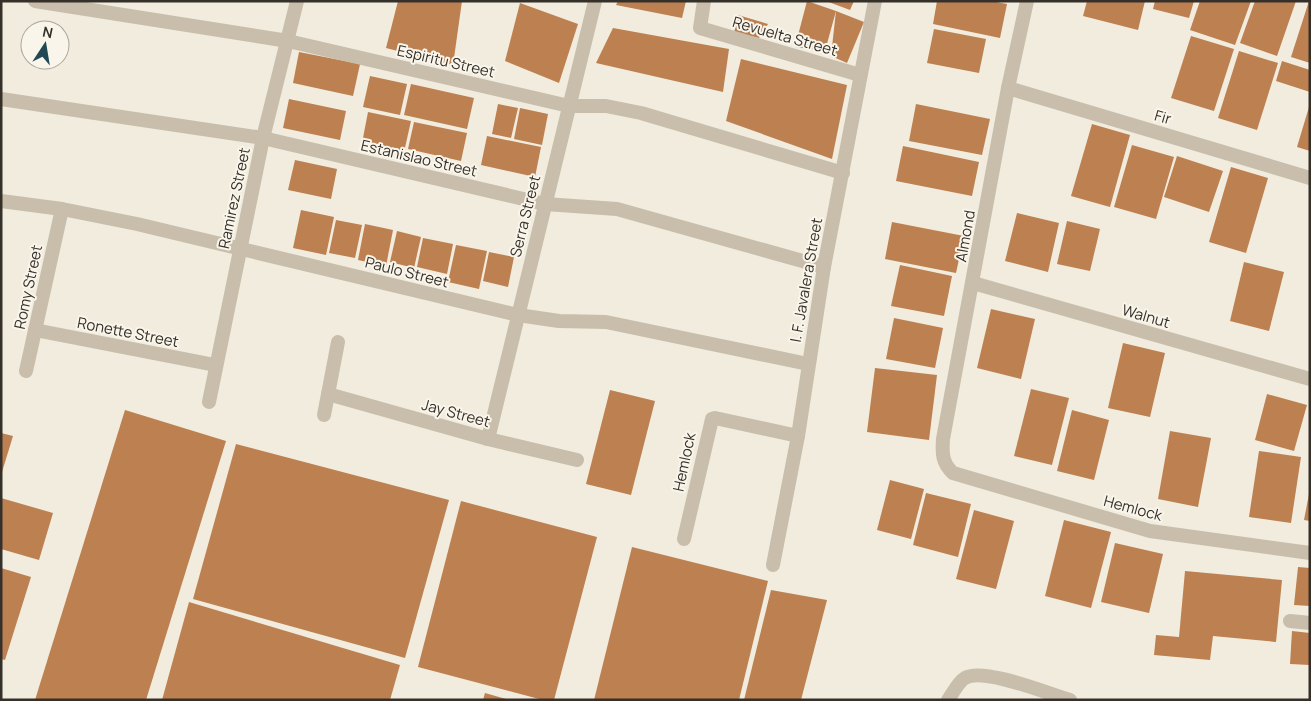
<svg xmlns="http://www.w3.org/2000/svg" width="1311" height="701" font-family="Manrope,sans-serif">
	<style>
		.building { fill: #bd8050 }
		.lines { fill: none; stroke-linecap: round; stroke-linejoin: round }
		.minor { stroke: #c8beab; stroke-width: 14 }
		.labels { text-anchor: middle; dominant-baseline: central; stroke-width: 4; stroke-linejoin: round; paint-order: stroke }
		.street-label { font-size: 15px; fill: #36302a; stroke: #f9f5ea }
	</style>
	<rect width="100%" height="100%" fill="#f1ecde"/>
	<g class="building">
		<path d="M398,1H462L453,65L386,48Z"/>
		<path d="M618,1H686L682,18L616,5Z"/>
		<path d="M807,1L836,11L825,51L795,47Z"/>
		<path d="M826,1H854L850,10Z"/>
		<path d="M937,1H991L1007,4L1000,38L933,24Z"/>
		<path d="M1087,1H1145L1138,30L1083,16Z"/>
		<path d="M1155,1H1194L1189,18L1153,9Z"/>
		<path d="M1200,1H1251L1235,45L1190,30Z"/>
		<path d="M1255,1H1296L1277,56L1240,43Z"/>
		<path d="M1309,1H1310V63L1291,57Z"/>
		<path d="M520,3L578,24L559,83L505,61Z"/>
		<path d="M836,11L864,22L847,63L831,56Z"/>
		<path d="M738,15L768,24L759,38L734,33Z"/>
		<path d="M613,28L729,49L723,92L596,63Z"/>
		<path d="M934,29L986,39L979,73L927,63Z"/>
		<path d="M1191,36L1234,49L1214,111L1171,98Z"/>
		<path d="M1239,51L1278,63L1257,130L1218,118Z"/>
		<path d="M299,52L360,64L353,96L293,83Z"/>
		<path d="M741,59L847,85L832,159L726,121Z"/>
		<path d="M1282,61L1310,70V92L1276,81Z"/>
		<path d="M370,76L407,84L400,115L363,107Z"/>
		<path d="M411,84L474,98L467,129L404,115Z"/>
		<path d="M289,99L346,111L340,140L283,128Z"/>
		<path d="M498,104L518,108L511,138L492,134Z"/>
		<path d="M916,104L990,119L982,155L909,141Z"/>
		<path d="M1309,107H1310V151L1297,147Z"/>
		<path d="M520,108L548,114L542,145L514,139Z"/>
		<path d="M368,112L411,121L404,152L362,143Z"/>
		<path d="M414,122L467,133L461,161L408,149Z"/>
		<path d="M1092,124L1130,135L1110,207L1071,196Z"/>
		<path d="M487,136L541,147L535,177L481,165Z"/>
		<path d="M1132,145L1174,157L1156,219L1114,207Z"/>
		<path d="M903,146L979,162L972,196L896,181Z"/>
		<path d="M1177,156L1223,171L1209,212L1164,197Z"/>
		<path d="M295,160L337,169L331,199L288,190Z"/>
		<path d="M1231,167L1268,178L1246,253L1209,242Z"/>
		<path d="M301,210L334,217L326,255L293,248Z"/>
		<path d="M1017,213L1059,223L1048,272L1005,261Z"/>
		<path d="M336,220L362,225L355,258L329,253Z"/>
		<path d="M1067,221L1100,229L1090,271L1057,264Z"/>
		<path d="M892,222L964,236L956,273L885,259Z"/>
		<path d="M365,224L393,230L386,266L358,260Z"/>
		<path d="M397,231L421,237L414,268L390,262Z"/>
		<path d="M423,238L453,244L447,274L417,267Z"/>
		<path d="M456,245L487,251L479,289L448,282Z"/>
		<path d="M489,252L514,257L508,287L483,281Z"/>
		<path d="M1244,262L1284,272L1269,331L1230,321Z"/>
		<path d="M900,265L952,276L944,316L891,306Z"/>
		<path d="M991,309L1035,319L1021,379L977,368Z"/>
		<path d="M894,318L943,328L935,368L886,359Z"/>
		<path d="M1123,343L1165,353L1150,417L1108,408Z"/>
		<path d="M875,368L937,375L929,440L867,432Z"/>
		<path d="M1031,389L1069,398L1052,465L1014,456Z"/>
		<path d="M610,390L655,401L631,495L586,484Z"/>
		<path d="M1267,394L1307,405L1294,451L1255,440Z"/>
		<path d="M125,410L226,441L146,700H35Z"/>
		<path d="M1072,410L1109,420L1094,480L1057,471Z"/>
		<path d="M1170,431L1211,438L1198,507L1158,499Z"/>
		<path d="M1,433L13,436L2,472H1Z"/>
		<path d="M236,444L449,500L405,658L193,599Z"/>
		<path d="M1259,451L1301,457L1291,523L1249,517Z"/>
		<path d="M890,480L924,489L911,539L877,530Z"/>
		<path d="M926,493L971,504L958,557L913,545Z"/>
		<path d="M1309,494H1310V521L1304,520Z"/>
		<path d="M1,498L53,513L39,560L1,549Z"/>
		<path d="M461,501L597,537L554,700H543L418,667Z"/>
		<path d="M974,510L1014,521L996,589L956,579Z"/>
		<path d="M1064,520L1111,532L1091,608L1045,596Z"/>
		<path d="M1115,543L1163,554L1149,613L1101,602Z"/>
		<path d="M632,547L768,581L739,700H594Z"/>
		<path d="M1298,567L1310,568V606L1294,605Z"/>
		<path d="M1,568L31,577L5,660L1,659Z"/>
		<path d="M1185,571L1282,580L1276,642L1213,636L1210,660L1154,655L1156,635L1179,637Z"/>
		<path d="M771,590L827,600L801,700H744Z"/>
		<path d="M189,602L400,665L390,700H162Z"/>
		<path d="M1292,631L1310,633V665L1290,664Z"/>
		<path d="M485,693L506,699V700H483Z"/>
	</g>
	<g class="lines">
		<g class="minor">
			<path d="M35,1L288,41L569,106H606L641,113L843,173"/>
			<path d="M704,1L700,28L860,75"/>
			<path d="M1027,1L1008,88L943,439C942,453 942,463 953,473L1150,531L1310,553"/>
			<path d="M1008,88L1310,178"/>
			<path d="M1,99L263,138L545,204L617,209L824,267"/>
			<path d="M1,201L62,209L137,224L518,315L559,321L606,322L808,364"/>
			<path d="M973,283L1310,379"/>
			<path d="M35,330L215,365"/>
			<path d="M26,371L62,209"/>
			<path d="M328,394L488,439L577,460"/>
			<path d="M209,402L263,138L297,1"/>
			<path d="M324,415L338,342"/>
			<path d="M488,439L595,1"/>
			<path d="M684,539L712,419L715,418L798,436"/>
			<path d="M773,565L798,436L824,267L875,1"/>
			<path d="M1290,621L1310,623"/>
			<path d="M948,700C953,693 958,682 965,678C983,667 1049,694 1070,700"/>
		</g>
	</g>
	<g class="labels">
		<g class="street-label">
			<text transform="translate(785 36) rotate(16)">Revuelta Street</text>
			<text transform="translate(446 61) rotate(13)">Espiritu Street</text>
			<text transform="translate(1163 117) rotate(16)">Fir</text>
			<text transform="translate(419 158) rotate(13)">Estanislao Street</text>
			<text transform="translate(234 198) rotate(-78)">Ramirez Street</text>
			<text transform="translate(525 216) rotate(-76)">Serra Street</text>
			<text transform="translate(965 236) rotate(-80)">Almond</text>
			<text transform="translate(407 272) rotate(14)">Paulo Street</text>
			<text transform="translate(806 280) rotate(-80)">I. F. Javalera Street</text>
			<text transform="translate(28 287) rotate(-78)">Romy Street</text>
			<text transform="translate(1146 316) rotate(16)">Walnut</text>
			<text transform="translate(128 332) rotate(11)">Ronette Street</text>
			<text transform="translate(456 413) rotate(15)">Jay Street</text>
			<text transform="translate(684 462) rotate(-78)">Hemlock</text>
			<text transform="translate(1133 508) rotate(15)">Hemlock</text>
		</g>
	</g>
	<rect width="1311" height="701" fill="none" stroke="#36302a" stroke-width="5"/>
	<g transform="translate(45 45) rotate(12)"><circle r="24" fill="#f9f5ea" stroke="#aba69d"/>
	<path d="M0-4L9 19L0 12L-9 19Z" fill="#224755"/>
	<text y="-8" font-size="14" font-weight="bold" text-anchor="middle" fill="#36302a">N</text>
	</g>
</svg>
